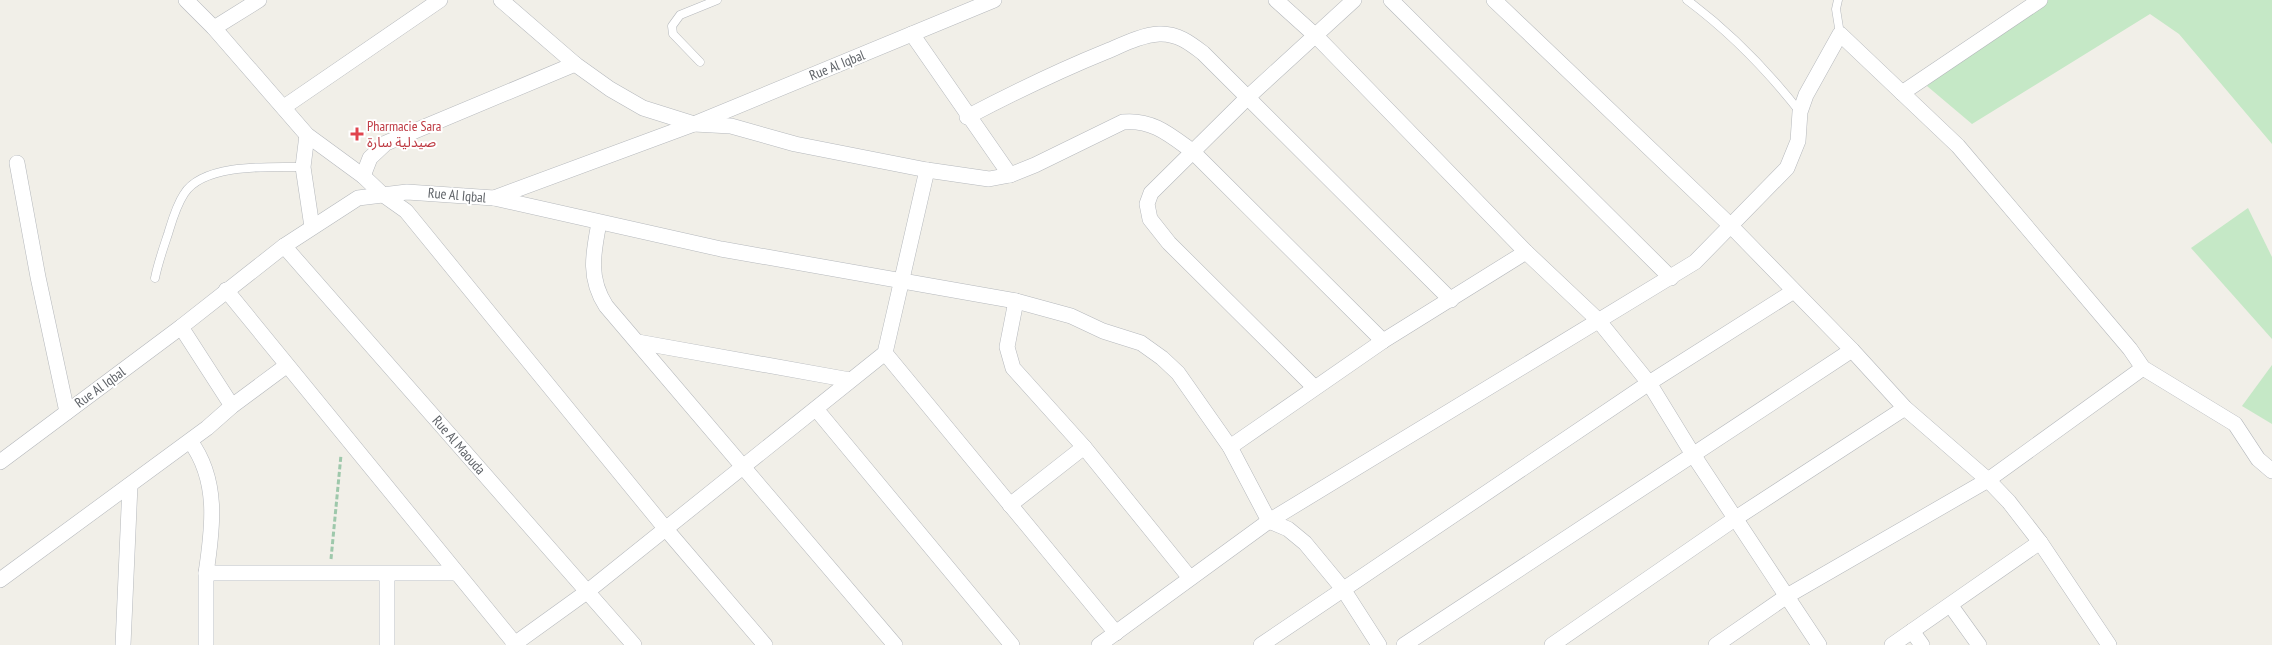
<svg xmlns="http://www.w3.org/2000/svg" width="2272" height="645" font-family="'PT Sans Narrow','Noto Sans Arabic',sans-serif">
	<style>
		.green { fill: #c5e8c6 }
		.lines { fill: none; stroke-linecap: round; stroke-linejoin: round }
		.lane-casing { stroke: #b5b8bc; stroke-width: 9 }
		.street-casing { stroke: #b5b8bc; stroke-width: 16 }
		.path { stroke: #9ec8ab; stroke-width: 3; stroke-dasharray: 5 2.5; stroke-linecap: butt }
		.lane { stroke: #fff; stroke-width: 8 }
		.street { stroke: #fff; stroke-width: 15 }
		.health-dot { fill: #e0444e; stroke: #fff; stroke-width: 2 }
		.labels { text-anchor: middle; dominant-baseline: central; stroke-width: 4; stroke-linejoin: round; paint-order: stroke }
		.street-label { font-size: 14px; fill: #5f6368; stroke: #fff }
		.health-label { font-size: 14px; fill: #be3a42; stroke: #fff; text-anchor: start }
	</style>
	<rect width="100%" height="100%" fill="#f1efe8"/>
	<g class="green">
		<path d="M2035,0H2272V144L2179,34L2150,14L1972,124L1927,86Z"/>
		<path d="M2248,208L2272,257V339L2191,248Z"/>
		<path d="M2272,365V424L2242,406Z"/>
	</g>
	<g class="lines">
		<g class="lane-casing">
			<g id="lane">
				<path d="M1687,0C1730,32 1767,70 1800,112"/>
				<path d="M1838,0L1836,9L1840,34"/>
				<path d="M700,62L673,34L672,26L680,15L717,0"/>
				<path d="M155,278C158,263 163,249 168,234C172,221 176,206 184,194C203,163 271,167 303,167"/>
			</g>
		</g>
		<g class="street-casing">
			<g id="street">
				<path d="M186,0L214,28L307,135L363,176L382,194L406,211L665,528L765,645"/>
				<path d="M501,0L575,64L610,89L643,108L694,124L731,126L795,144L927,170L989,179L1010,175L1035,165L1123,122C1152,119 1170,135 1192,151L1383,341"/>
				<path d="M1276,0L1317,37L1526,252L1598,320L1649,383L1692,453L1819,645"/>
				<path d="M1391,0L1671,278"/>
				<path d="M1494,0L1730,225L1852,350L1905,408L1988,480L2009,502L2040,542L2109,645"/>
				<path d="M214,28L259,0"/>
				<path d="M912,34L1010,175"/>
				<path d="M1902,93L2040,0"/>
				<path d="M284,107L440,0"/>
				<path d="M967,117C1013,93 1058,71 1105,52C1122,45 1141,35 1159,34C1177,33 1190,43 1203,53L1451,300"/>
				<path d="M307,135L303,167L312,227"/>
				<path d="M17,163L38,277L67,412"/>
				<path d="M363,176L370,158L386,143L575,64"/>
				<path d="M494,198L721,249L1016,301L1071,316L1103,331L1141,343L1162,358L1178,373L1230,447L1269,521L1288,529L1305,543L1343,589L1379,645"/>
				<path d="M599,223C593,254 588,278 606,306L895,645"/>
				<path d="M284,246L634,645"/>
				<path d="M226,290L516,645"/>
				<path d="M1016,301L1007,347L1013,368L1084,447L1190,578"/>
				<path d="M181,327L232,406"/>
				<path d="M638,342L850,380"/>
				<path d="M885,353L1116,633"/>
				<path d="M1314,387L1169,243L1150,219L1147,204L1151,193L1248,97L1354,0"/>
				<path d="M816,409L1012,645"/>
				<path d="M190,441C219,480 213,527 206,573H457"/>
				<path d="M1230,447L1383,341L1526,252"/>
				<path d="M0,462L181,327L284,246L358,198L407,192L494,198L694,124L994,0"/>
				<path d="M1010,505L1084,447"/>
				<path d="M0,580L207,428L232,406L286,366"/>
				<path d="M1951,606L1979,645"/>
				<path d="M1912,631L1922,645"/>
				<path d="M123,645L130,485"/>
				<path d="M206,645V573"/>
				<path d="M387,645V574"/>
				<path d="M513,645L588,591L885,353L927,170"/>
				<path d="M1099,645L1269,521L1695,262L1787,168L1798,141L1800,112L1806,95L1840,34L1958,146L2130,349L2143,368L2235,424L2258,459L2272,471"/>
				<path d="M1261,645L1649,383L1794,291"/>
				<path d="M1404,645L1852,350"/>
				<path d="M1552,645L1736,518L1905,408"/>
				<path d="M1716,645L1787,596L1988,480L2143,368"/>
				<path d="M1892,645L2040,542"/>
			</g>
		</g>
		<path class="path" d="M331,559L341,455"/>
		<use href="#lane" class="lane"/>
		<use href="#street" class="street"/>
	</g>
	<path class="health-dot" d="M354.5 126.5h5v5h5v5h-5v5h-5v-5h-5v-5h5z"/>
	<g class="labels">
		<g class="street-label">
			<text transform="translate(837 65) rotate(-22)">Rue Al Iqbal</text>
			<text transform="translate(457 195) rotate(5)">Rue Al Iqbal</text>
			<text transform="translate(100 387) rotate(-36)">Rue Al Iqbal</text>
			<text transform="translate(459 445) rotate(49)">Rue Al Maouda</text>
		</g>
		<g class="health-label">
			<text x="367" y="126">Pharmacie Sara<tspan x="367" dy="16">صيدلية سارة</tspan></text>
		</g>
	</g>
</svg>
